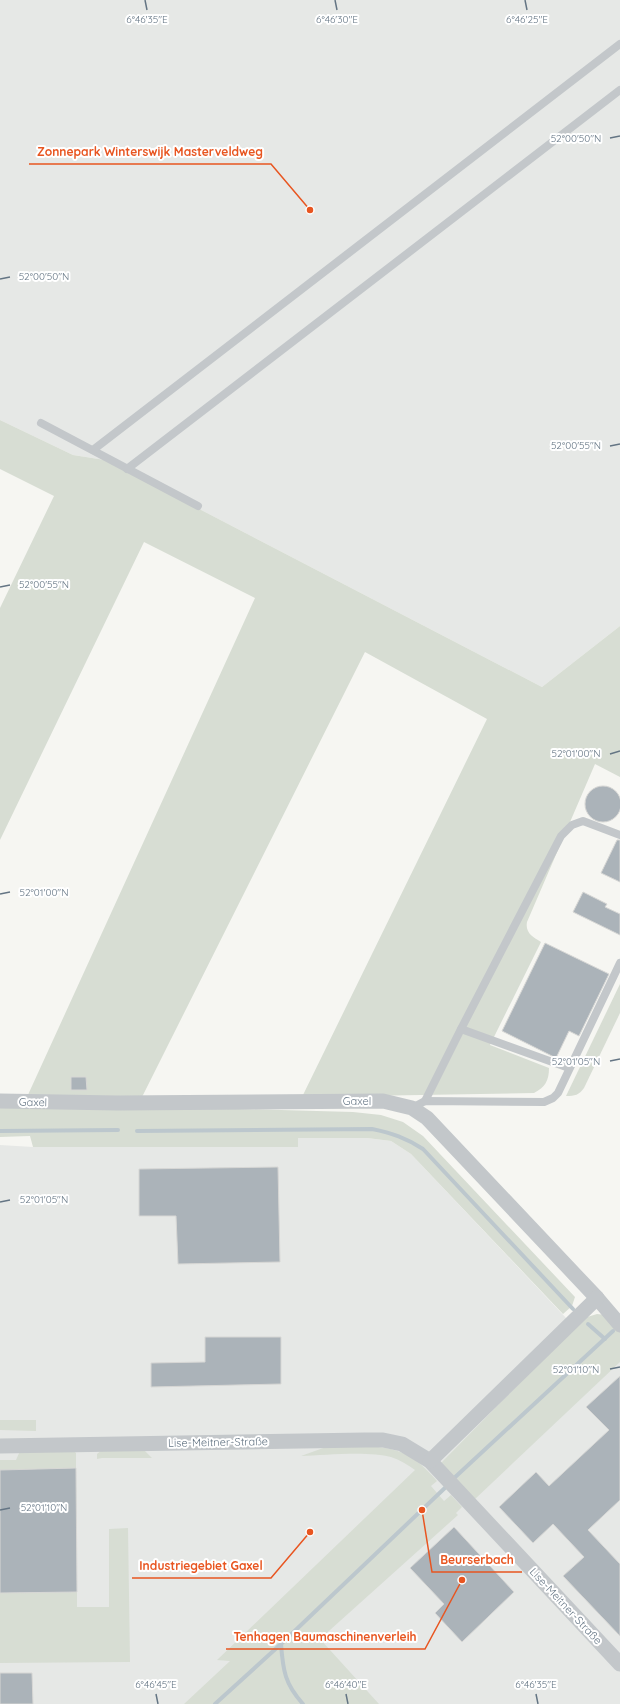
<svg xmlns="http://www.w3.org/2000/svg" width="620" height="1704" font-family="Quicksand,sans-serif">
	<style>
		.built { fill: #e6e8e6 }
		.green { fill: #d7ddd3 }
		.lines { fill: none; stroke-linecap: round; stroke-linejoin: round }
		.stream { stroke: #bcc7cd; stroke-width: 4 }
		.building { fill: #abb3b9; stroke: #d7d7d5 }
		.service { stroke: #c3c7ca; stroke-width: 8 }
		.minor { stroke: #c3c7ca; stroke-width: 15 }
		.ticks { fill: none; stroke: #647584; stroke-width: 1.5 }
		.labels { text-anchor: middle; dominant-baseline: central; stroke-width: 4; stroke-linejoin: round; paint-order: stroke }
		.street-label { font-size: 11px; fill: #647584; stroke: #fff }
		.ticks-label { font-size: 10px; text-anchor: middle; fill: #647584; stroke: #fff; stroke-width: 4; stroke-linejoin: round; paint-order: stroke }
		.leader { fill: none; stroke: #e85520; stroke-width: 1.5 }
		.callout-dot { fill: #e85520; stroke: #fff; stroke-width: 1.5 }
		.callout-label { font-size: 12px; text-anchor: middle; font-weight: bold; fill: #e85520; stroke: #fff; stroke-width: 4; stroke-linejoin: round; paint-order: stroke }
	</style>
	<rect width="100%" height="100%" fill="#f6f6f2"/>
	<g class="built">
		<path d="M0,0H620V626L542,687L105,460L73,455L0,420Z"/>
		<path d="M298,1138H367L391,1141L411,1154L567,1319L620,1359V1704H0V1145L33,1147H298Z"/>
	</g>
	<g class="green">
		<path d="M0,420L73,455L105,460L542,687L620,626V777L595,764L527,922C525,933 533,937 541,942L490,1045L549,1068C549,1081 545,1087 534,1093L302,1097L487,719L365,652L142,1097H27L255,598L144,542L0,840V608L54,496L0,469Z"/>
		<path d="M620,984V1013L584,1088C579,1095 575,1096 566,1096Z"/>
		<path d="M131,1106L353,1112L381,1115L403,1122L423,1136L575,1297L572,1306L563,1314L411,1154L391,1141L367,1138H298V1147H33L30,1136L0,1137V1107Z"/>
		<path d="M597,1314L606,1315L620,1332V1362L474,1500L441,1463L584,1318Z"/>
		<path d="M0,1420H36V1431L0,1430Z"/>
		<path d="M326,1447C357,1447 391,1441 417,1461C424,1467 431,1474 437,1481L431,1486L444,1501L451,1495L462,1507L456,1513L458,1515L320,1639L379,1704H184L230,1661L217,1660L415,1470C408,1465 400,1460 391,1457C370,1451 325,1455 301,1456Z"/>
		<path d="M143,1449L152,1458H102L97,1459V1454L102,1450Z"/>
		<path d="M73,1450L76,1453V1468L0,1470V1460H16L20,1451Z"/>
		<path d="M128,1528L130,1662L0,1663V1593L77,1592V1607H109V1529Z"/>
	</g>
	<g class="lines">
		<g class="stream">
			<path d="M0,1131L118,1130"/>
			<path d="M137,1131L372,1129C392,1133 406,1138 423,1149L573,1309"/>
			<path d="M588,1324L605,1339"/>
			<path d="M452,1480L613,1331"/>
			<path d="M281,1644C283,1671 285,1684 303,1704"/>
			<path d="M215,1704L281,1644L448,1485"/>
		</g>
	</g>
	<g class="building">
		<circle cx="603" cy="804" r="18"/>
		<path d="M617,840H620V882L601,873Z"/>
		<path d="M583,892L607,904L605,907L620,914V935L573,912Z"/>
		<path d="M545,943L609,974L579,1036L569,1031L556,1058L502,1031Z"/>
		<path d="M71,1077H86L87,1090H71Z"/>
		<path d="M278,1167L280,1262L178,1264L176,1216H139V1169Z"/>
		<path d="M205,1337H281V1384L151,1387V1363L205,1362Z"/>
		<path d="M620,1376V1500L588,1530L620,1564V1636L563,1576L584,1557L553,1524L533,1543L499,1507L536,1472L549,1486L609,1430L586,1407Z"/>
		<path d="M76,1468L77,1592L0,1593V1470Z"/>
		<path d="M454,1527L514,1592L462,1642L435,1613L444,1604L410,1568Z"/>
		<path d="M0,1673H32L33,1704H0Z"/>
	</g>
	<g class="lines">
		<g class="service">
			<path d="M41,423L198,506"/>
			<path d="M93,450L620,44"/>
			<path d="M127,469L620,90"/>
			<path d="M461,1029L561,836L572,825L583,821L620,835"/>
			<path d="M425,1101L461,1029L569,1068"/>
			<path d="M412,1108L425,1101L544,1102L553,1098L558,1093L620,963"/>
		</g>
		<g class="minor">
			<path d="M0,1101L118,1103L383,1101L412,1108L427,1118L597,1298L620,1325"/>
			<path d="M0,1446L365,1440H383L402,1444L430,1461L620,1664"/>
			<path d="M430,1461L597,1298"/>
		</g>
	</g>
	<path class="ticks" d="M145,0L147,10M335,0L337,10M525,0L527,10M610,138L620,136M0,279L10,277M610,446L620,444M0,587L10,585M610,754L620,751M0,894L10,892M610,1061L620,1059M0,1202L10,1200M610,1369L620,1367M0,1510L10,1508M156,1694L158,1704M346,1694L348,1704M536,1694L538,1704"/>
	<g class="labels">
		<g class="street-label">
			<text x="357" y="1101">Gaxel</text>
			<text transform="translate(33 1102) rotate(1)">Gaxel</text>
			<text transform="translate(218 1442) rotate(-1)">Lise-Meitner-Straße</text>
			<text transform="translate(566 1606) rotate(47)">Lise-Meitner-Straße</text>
		</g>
	</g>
	<g class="ticks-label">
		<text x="147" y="23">6°46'35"E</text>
		<text x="337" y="23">6°46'30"E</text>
		<text x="527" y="23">6°46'25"E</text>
		<text x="576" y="142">52°00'50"N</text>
		<text x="44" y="280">52°00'50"N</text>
		<text x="576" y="449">52°00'55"N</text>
		<text x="44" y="588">52°00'55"N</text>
		<text x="576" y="757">52°01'00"N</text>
		<text x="44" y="896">52°01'00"N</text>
		<text x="576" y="1065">52°01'05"N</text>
		<text x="44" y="1203">52°01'05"N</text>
		<text x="576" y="1373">52°01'10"N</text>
		<text x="44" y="1511">52°01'10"N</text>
		<text x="156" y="1688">6°46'45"E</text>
		<text x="346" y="1688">6°46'40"E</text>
		<text x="536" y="1688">6°46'35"E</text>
	</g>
	<path class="leader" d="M310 210L271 164H29M422 1510L432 1572H522M310 1532L271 1578H132M462 1580L425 1649H226"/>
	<g class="callout-dot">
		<circle cx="310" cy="210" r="4"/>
		<circle cx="422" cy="1510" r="4"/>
		<circle cx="310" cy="1532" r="4"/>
		<circle cx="462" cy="1580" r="4"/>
	</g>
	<g class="callout-label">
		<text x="150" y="156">Zonnepark Winterswijk Masterveldweg</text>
		<text x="477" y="1564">Beurserbach</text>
		<text x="201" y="1570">Industriegebiet Gaxel</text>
		<text x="325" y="1641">Tenhagen Baumaschinenverleih</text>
	</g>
</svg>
